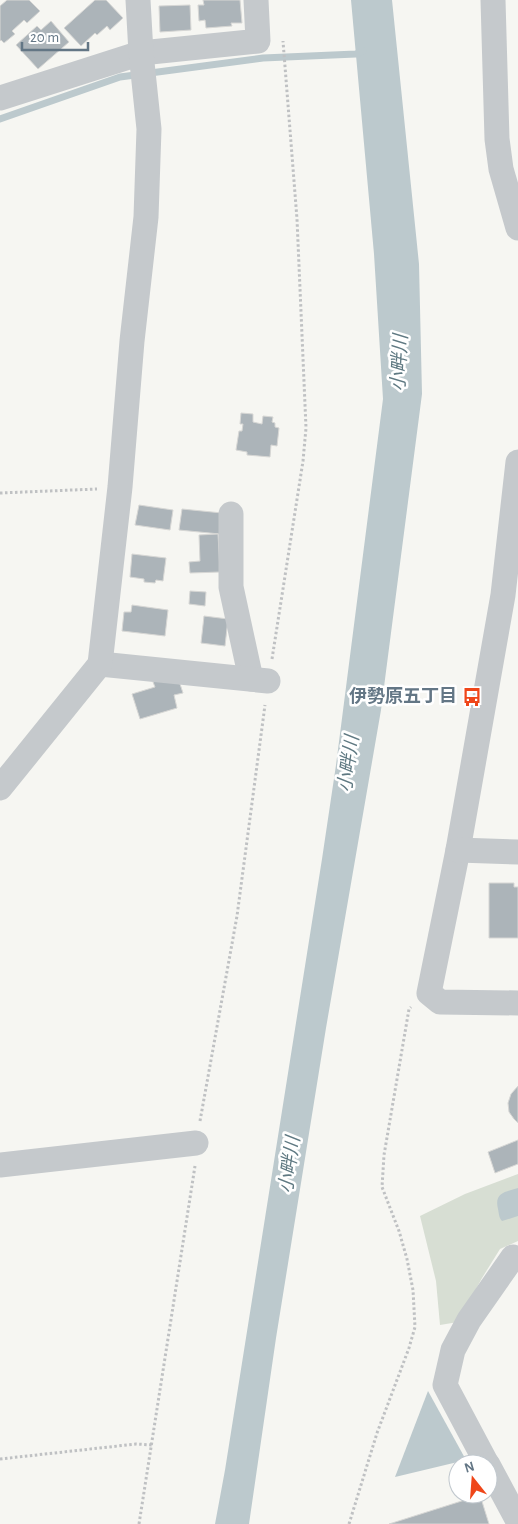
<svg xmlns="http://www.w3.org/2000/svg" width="518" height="1524" font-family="'Alegreya Sans','Noto Sans JP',sans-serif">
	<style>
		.green { fill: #d7ded3 }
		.water { fill: #bcc9cd }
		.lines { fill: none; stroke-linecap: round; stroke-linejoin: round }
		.stream { stroke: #bcc9cd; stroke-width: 7 }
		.building { fill: #acb4b9; stroke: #d7d7d5 }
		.path { stroke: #bfc1c3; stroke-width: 3; stroke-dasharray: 2.5 2.5; stroke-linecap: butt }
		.minor { stroke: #c5c9cc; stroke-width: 25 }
		.labels { text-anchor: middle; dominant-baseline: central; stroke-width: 5; stroke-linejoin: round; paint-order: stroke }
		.poi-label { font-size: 18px; font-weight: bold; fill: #637685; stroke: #fff; text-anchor: end }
		.water-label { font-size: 19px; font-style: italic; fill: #5f7982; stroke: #fff }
	</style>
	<rect width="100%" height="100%" fill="#f6f6f2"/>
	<path class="green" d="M518,1174V1241L500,1249L482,1278L458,1322L440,1325L436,1281L420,1216L465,1194Z"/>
	<g class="water">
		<path d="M351,0H392L419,264L422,394L381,710L326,1028L276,1338L249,1524H215L225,1470L322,859L336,765L383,399L374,254Z"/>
		<path d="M518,1188V1216L502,1221C499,1218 499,1214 498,1209C494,1193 505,1192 518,1188Z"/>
		<path d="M428,1391L466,1460L395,1477Z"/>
	</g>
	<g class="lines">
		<path class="stream" d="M0,119L120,77L263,58L356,54L363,51"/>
	</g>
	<g class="building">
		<path d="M7,0H29L40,11L27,23L24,20L12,31L15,34L4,43L1,40L0,41V6Z"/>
		<path d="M95,0H106L123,18L110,30L107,26L97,35L95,33L81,46L64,28Z"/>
		<path d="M203,0H240L242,23H231L232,26L206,28L205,20L199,21L198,5H204Z"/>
		<path d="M190,5L191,30L160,32L159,6Z"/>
		<path d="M51,21L69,42L38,69L16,45L37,26L41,30Z"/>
		<path d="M241,413L253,414V422L262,424L263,416L273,417L272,422L275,423V427L279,428L277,446L271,445L270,457L247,455V452L236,450L239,431H242L243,424H240Z"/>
		<path d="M139,505L173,510L170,530L135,525Z"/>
		<path d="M182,509L222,513L220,534L179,530Z"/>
		<path d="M218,534L220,572L190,573L189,562L200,561L199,535Z"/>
		<path d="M132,554L166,558L163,581L156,580L155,583L144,582V579L130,577Z"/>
		<path d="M190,591L206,592L205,606L189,604Z"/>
		<path d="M132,605L168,610L165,636L122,631L124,612H131Z"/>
		<path d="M204,616L228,619L225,646L201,643Z"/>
		<path d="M166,678H178L183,693L174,695L177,708L140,719L132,694L155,687L153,682Z"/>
		<path d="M489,883H514V887H518V938H489Z"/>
		<path d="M518,1086V1123L514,1119L509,1112L508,1103L511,1094Z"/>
		<path d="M518,1140V1164L495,1173L488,1152Z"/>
		<path d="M480,1495L489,1524H389L468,1499Z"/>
	</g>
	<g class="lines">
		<g class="path">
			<path d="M0,493L97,489"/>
			<path d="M272,659L303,461L306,428L297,219L283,41"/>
			<path d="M200,1121L237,916L265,705"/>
			<path d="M0,1459L136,1444L152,1445"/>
			<path d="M139,1524L195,1166"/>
			<path d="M349,1524L377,1433L409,1348L415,1327L413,1290L407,1259L399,1231L382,1187L384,1155L409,1009L411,1007"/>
		</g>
		<g class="minor">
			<path d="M493,0L497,139L501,169L518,228"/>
			<path d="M0,98L141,53L258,41L256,0"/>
			<path d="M518,462L503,595L458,850L429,993L440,1002L518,1003"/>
			<path d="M231,514V587L251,679"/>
			<path d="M100,664L268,681"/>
			<path d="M0,788L100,664L120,487L132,341L146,217L149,129L141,53L138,0"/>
			<path d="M458,850L518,852"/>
			<path d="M0,1165L196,1143"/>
			<path d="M487,1464L445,1385L453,1350L469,1320L513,1257"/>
			<path d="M488,1465L518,1521"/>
		</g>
	</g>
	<defs>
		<g id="bus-bare" transform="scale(1.5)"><path d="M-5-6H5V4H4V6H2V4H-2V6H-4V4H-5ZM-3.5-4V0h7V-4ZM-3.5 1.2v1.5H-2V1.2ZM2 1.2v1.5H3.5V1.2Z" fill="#ef4619" stroke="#fff" stroke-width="2.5" paint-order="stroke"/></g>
	</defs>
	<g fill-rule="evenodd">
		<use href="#bus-bare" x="472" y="697"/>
	</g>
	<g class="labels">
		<g class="poi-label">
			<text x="457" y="697">伊勢原五丁目</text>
		</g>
		<g class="water-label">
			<text transform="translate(400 363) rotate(-87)">小畔川</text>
			<text transform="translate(349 764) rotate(-82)">小畔川</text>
			<text transform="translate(290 1165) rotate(-82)">小畔川</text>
		</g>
	</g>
	<g transform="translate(473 1479) rotate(343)"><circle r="24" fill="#ffffff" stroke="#c1c8ce"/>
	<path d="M0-4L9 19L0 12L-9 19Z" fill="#ef4619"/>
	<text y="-8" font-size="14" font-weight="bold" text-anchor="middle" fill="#637685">N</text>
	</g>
	<path d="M22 42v8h66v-8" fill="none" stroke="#637685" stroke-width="2.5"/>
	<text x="30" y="42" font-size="15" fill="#637685" stroke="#ffffff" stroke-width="4" paint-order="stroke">20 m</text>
</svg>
